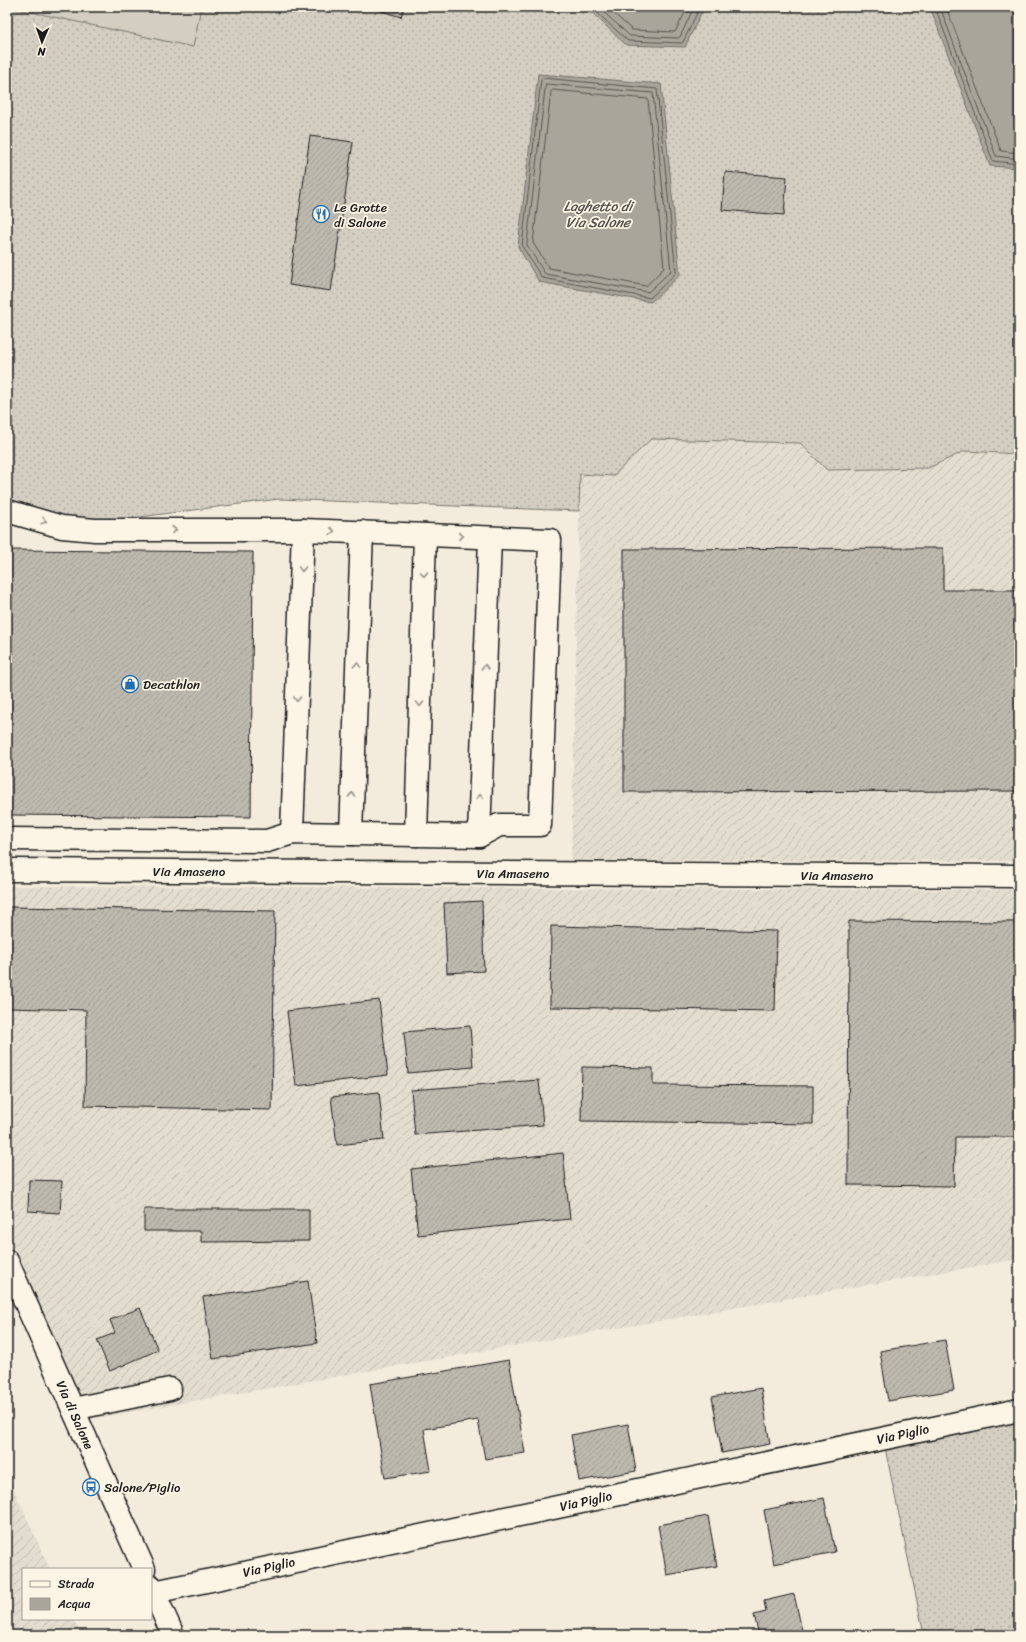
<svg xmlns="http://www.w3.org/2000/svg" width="1026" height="1642" font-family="Sriracha,sans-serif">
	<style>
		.industrial { fill: url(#industrial-furrows) }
		.grass { fill: url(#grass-dots); stroke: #78756e }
		.garden { fill: #d3cec1; stroke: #78756e }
		.water { fill: #aaa59b; stroke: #716e68 }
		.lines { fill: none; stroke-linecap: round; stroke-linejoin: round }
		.shore { stroke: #55534f; stroke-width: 1 }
		.building { fill: url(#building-hatch); stroke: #1c1c1c }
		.minor-casing { stroke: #1c1c1c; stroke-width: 25 }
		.minor { stroke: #fcf5e5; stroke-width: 22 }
		.oneway { stroke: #97938b }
		.labels { text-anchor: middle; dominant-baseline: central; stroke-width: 3.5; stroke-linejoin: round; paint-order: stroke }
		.poi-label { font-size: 13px; fill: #1c1c1c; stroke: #fcf5e5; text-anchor: start }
		.street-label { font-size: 13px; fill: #1c1c1c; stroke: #fcf5e5 }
		.water-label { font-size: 14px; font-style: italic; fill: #55534f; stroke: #fcf5e5 }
	</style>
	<defs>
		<pattern id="industrial-furrows" width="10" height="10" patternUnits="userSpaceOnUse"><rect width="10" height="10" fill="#e3ddcf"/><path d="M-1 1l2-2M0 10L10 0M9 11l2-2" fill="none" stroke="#c2bdb1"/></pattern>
		<pattern id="grass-dots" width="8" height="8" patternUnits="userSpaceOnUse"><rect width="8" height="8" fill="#d3cec1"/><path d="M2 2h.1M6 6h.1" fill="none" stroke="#b5b0a5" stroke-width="1.8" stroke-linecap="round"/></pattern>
		<pattern id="building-hatch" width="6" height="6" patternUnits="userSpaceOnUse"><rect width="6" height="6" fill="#beb9ae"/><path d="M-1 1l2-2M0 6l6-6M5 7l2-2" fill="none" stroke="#a39e95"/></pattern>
	</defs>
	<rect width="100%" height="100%" fill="#f3ecdd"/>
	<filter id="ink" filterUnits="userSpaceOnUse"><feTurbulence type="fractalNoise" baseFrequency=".025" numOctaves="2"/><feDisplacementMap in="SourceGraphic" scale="8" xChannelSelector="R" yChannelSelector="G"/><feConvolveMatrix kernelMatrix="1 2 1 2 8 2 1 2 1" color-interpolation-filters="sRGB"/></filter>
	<g filter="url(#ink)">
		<g class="industrial">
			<path d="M651,439L800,443L828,470L928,468L965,451L1019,454V861L571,860L580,474L613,476Z"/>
			<path d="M7,886L1019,890V1259L89,1419L7,1233Z"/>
			<path d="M7,1474L50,1569H23V1619H73L81,1635H7Z"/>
		</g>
		<g class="grass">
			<path d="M7,7H1019V454L965,451L928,468L827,470L800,443L651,439L613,476L580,474L579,511L279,499L62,527L7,512Z"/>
			<path d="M1019,1410V1635H924L883,1438Z"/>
		</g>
		<path class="garden" d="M8,7H201L193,47Z"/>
		<g class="water">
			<path d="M586,7H704L685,47L626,45Z"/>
			<path d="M930,7H1019V168L990,166Z"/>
			<path d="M538,74L661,84L680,275L651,302L539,282L518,247Z"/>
		</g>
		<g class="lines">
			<g class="shore">
				<path d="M591,7L628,41L682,43L683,42L700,7"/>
				<path d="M598,7L630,36L678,38L680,37L694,7"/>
				<path d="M607,7L632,30L675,32L688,7"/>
				<path d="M935,7L993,161L1019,164"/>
				<path d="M940,7L996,156L1019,159"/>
				<path d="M946,7L1001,151L1019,153"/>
				<path d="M543,78L657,89L676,273L650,298L542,278L522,246L541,80Z"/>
				<path d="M546,84L653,93L671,271L648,292L545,274L527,245Z"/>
				<path d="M553,90L648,99L664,268L646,286L549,268L533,243L551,92Z"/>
			</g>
		</g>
		<g class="building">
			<path d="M369,7H404L401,17Z"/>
			<path d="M310,136L353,142L331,291L289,285Z"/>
			<path d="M725,172L787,177L784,215L722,210Z"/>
			<path d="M943,548V590H1019V791L624,792V549Z"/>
			<path d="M7,550L253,552L251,817L7,815Z"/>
			<path d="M482,901L484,971L447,973L444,903Z"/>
			<path d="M7,907L275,911L272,1110L85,1106L86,1010L7,1008Z"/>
			<path d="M849,921L1019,922V1137H955L954,1186L848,1185Z"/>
			<path d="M551,926L777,931L775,1011L550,1007Z"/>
			<path d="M379,1000L388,1075L296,1086L287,1011Z"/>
			<path d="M470,1026L473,1067L408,1073L404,1032Z"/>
			<path d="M582,1067L653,1068V1085L813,1086V1124L581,1121Z"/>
			<path d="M539,1080L543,1125L415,1135L411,1090Z"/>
			<path d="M379,1092L384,1140L337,1145L331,1097Z"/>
			<path d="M563,1153L570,1219L418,1235L411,1169Z"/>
			<path d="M29,1180L62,1181L60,1213L28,1211Z"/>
			<path d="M144,1209H309V1241L201,1242V1231H144Z"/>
			<path d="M308,1281L317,1343L213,1359L203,1297Z"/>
			<path d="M140,1308L158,1350L110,1371L97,1340L115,1333L110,1320Z"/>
			<path d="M945,1340L954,1390L888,1401L880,1351Z"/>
			<path d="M509,1360L525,1453L485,1459L478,1420L424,1429L431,1471L385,1478L370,1384Z"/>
			<path d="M761,1388L770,1444L722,1453L712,1397Z"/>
			<path d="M628,1424L636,1471L579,1481L571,1435Z"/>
			<path d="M824,1498L835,1552L774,1564L764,1510Z"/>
			<path d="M708,1516L717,1566L667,1575L658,1525Z"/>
			<path d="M794,1594L803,1635H759L754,1615L766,1612L764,1601Z"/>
		</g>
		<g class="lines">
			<g class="minor-casing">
				<g id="minor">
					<path d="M7,511L62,527L95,530H303L550,540L540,825H499L479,836L292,833L267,841L7,839"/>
					<path d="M292,833L303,530"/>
					<path d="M351,834L362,532"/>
					<path d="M416,835L425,535"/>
					<path d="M479,836L490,538"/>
					<path d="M7,870L1019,876"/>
					<path d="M7,1261L144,1569"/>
					<path d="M73,1409L170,1389"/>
					<path d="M151,1586L173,1635"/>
					<path d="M154,1592L1019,1410"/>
				</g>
			</g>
			<use href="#minor" class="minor"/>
		</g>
		<defs><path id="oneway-chevron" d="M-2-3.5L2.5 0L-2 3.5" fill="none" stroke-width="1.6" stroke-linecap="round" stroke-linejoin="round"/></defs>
		<g class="oneway">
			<use href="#oneway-chevron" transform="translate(44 521) rotate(17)"/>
			<use href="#oneway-chevron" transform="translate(174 530)"/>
			<use href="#oneway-chevron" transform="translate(332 531) rotate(2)"/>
			<use href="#oneway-chevron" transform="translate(461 536) rotate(2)"/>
			<use href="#oneway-chevron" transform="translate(302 569) rotate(92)"/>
			<use href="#oneway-chevron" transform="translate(424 574) rotate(92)"/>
			<use href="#oneway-chevron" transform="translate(357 665) rotate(-88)"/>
			<use href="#oneway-chevron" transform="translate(485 667) rotate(-88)"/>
			<use href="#oneway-chevron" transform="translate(297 699) rotate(92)"/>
			<use href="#oneway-chevron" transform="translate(420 704) rotate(92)"/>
			<use href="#oneway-chevron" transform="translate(352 795) rotate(-88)"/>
			<use href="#oneway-chevron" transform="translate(480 797) rotate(-88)"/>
		</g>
	</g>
	<defs>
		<g id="restaurant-ring" transform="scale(0.9)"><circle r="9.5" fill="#fcf5e5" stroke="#1f6fb2" stroke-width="1.5"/><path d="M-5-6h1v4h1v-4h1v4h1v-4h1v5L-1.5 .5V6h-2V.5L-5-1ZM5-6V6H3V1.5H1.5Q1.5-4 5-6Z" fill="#1f6fb2"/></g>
		<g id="shop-ring" transform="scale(0.9)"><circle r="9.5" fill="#fcf5e5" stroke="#1f6fb2" stroke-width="1.5"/><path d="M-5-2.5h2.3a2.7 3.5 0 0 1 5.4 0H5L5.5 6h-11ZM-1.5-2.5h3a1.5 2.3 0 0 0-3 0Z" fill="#1f6fb2"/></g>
		<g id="bus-ring" transform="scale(0.9)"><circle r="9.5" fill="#fcf5e5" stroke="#1f6fb2" stroke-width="1.5"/><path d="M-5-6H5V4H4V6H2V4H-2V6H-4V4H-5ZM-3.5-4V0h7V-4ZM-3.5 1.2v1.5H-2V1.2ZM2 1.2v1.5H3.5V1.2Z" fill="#1f6fb2"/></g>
	</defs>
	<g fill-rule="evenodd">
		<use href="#restaurant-ring" x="321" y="214"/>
		<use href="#shop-ring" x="130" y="684"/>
		<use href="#bus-ring" x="91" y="1487"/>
	</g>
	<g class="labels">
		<g class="poi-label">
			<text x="334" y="207">Le Grotte<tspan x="334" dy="15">di Salone</tspan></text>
			<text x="143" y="684">Decathlon</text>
			<text x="104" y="1487">Salone/Piglio</text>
		</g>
		<g class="street-label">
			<text x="189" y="871">Via Amaseno</text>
			<text x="513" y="873">Via Amaseno</text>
			<text x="837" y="875">Via Amaseno</text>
			<text transform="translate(75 1415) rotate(66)">Via di Salone</text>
			<text transform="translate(903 1434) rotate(-12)">Via Piglio</text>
			<text transform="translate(586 1501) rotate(-12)">Via Piglio</text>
			<text transform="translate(269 1567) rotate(-12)">Via Piglio</text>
		</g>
		<g class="water-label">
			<text x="598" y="206">Laghetto di<tspan x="598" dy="16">Via Salone</tspan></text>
		</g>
	</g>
	<rect width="1026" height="1642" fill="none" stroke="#fcf5e5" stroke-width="24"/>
	<rect x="12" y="12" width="1002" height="1618" fill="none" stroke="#1c1c1c" stroke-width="1.5" filter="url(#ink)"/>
	<rect x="22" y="1568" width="130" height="52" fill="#fcf5e5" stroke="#a29e95"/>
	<rect x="30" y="1581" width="20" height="6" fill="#fcf5e5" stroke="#a29e95"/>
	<text x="58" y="1588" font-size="12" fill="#1c1c1c">Strada</text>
	<rect x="30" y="1598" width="20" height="12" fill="#aaa59b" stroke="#a29e95"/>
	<text x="58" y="1608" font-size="12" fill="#1c1c1c">Acqua</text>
	<g transform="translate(42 42) rotate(182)" stroke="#fcf5e5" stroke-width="3" paint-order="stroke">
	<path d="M0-3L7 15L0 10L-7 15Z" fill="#1c1c1c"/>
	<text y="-6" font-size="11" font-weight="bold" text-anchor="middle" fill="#1c1c1c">N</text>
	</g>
</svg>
